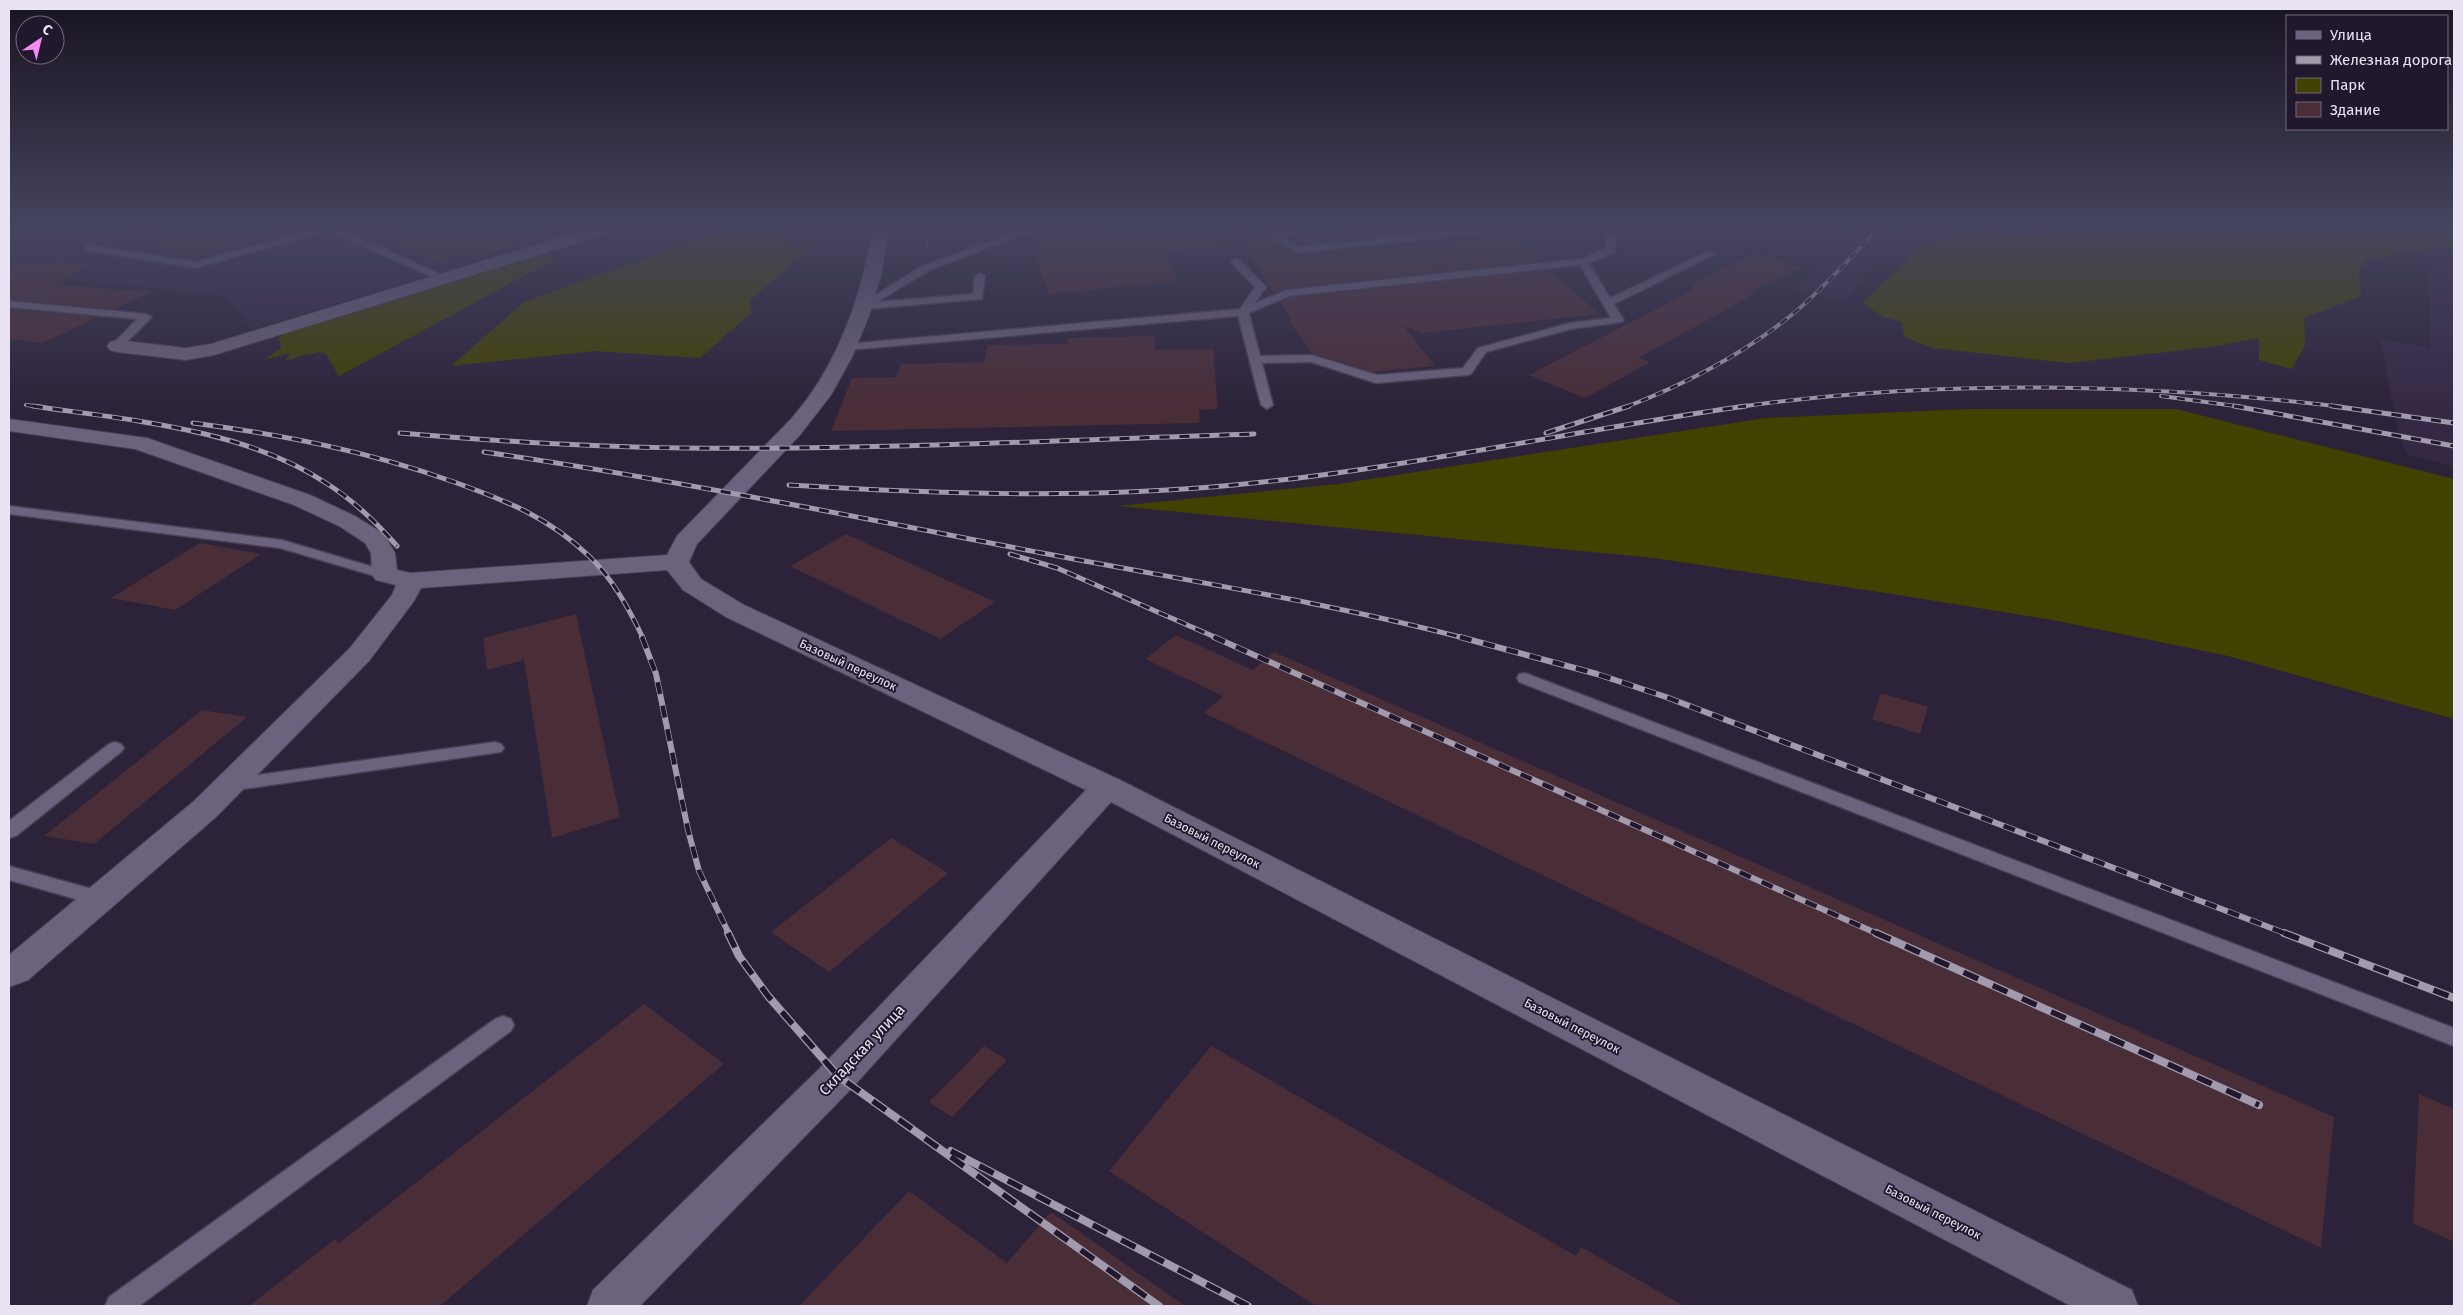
<svg xmlns="http://www.w3.org/2000/svg" width="2463" height="1315" font-family="'Fira Sans',sans-serif">
	<style>
		.built { fill: #352845 }
		.green { fill: #414100 }
		.building { fill: #492d37 }
		.lines { fill: none; stroke-linecap: round; stroke-linejoin: round }
		.service-casing { stroke: #483f52; stroke-width: 3 }
		.minor-casing { stroke: #483f52; stroke-width: 2 }
		.path { stroke: #7e768a; stroke-width: 2; stroke-dasharray: 2.5 2.5; stroke-linecap: butt }
		.service { fill: #6d627d; fill-rule: evenodd }
		.minor { fill: #6d627d; fill-rule: evenodd }
		.rail-far3-casing { stroke: #a29bad; stroke-width: 4 }
		.rail-far2-casing { stroke: #a29bad; stroke-width: 5 }
		.rail-far1-casing { stroke: #a29bad; stroke-width: 6 }
		.rail-casing { stroke: #a29bad; stroke-width: 8 }
		.rail-far3 { stroke: #22182e; stroke-width: 2.5; stroke-dasharray: 8; stroke-linecap: butt }
		.rail-far2 { stroke: #22182e; stroke-width: 3; stroke-dasharray: 10; stroke-linecap: butt }
		.rail-far1 { stroke: #22182e; stroke-width: 4.5; stroke-dasharray: 12; stroke-linecap: butt }
		.rail { stroke: #22182e; stroke-width: 5.5; stroke-dasharray: 16; stroke-linecap: butt }
		.labels { text-anchor: middle; dominant-baseline: central; stroke-width: 4; stroke-linejoin: round; paint-order: stroke }
		.street-label { font-size: 12px; fill: #e9e3f3; stroke: #22182e }
		.near-street-label { font-size: 15px; fill: #e9e3f3; stroke: #22182e }
	</style>
	<rect width="100%" height="100%" fill="#2c2239"/>
	<g class="built">
		<path d="M37,227H584L252,329L225,296L66,279L9,282V234Z"/>
		<path d="M1846,227H1913L1896,242L1843,301L1795,289L1851,234Z"/>
		<path d="M2454,266V466L2407,455L2399,435L2380,339L2430,348L2428,267Z"/>
	</g>
	<g class="green">
		<path d="M755,227H796L785,240C794,251 803,248 816,244L750,300L752,312L700,358L595,351L451,366L524,302L688,243L724,234L741,237L752,233Z"/>
		<path d="M2351,227L2454,228V248H2434L2366,259L2359,272L2361,296L2304,318L2305,345L2292,369L2259,360V338L2209,347L2069,363L1933,348L1904,337L1902,322L1881,316L1863,303L1921,245L1961,235L2044,237L2131,230Z"/>
		<path d="M543,255L555,259L339,376L326,354L320,352L304,355L285,361L290,353L264,360L280,349L281,344L278,339L282,334Z"/>
		<path d="M1969,409H2176L2454,479V719L2228,656L2058,621L1892,594L1654,558L1117,506L1338,484L1766,418Z"/>
	</g>
	<g class="building">
		<path d="M138,228H264L265,236L185,257Z"/>
		<path d="M371,228H548L549,234L472,257L462,253L436,261Z"/>
		<path d="M1114,228H1229L1230,245L1162,252L1179,281L1049,294L1029,243L1113,235Z"/>
		<path d="M1232,228H1289L1272,240L1297,255L1369,247L1364,250L1512,237L1540,261L1287,288L1274,293Z"/>
		<path d="M1307,228H1401L1388,235L1299,245L1290,239Z"/>
		<path d="M1754,252L1801,267L1749,293L1754,294L1639,358L1650,362L1585,398L1529,375L1693,290L1691,285Z"/>
		<path d="M92,261L59,285L151,292L115,309L9,299V264Z"/>
		<path d="M1550,270L1599,314L1422,333L1404,326L1435,366L1374,372L1312,353L1289,321H1292L1280,302L1289,298Z"/>
		<path d="M9,309L97,317L43,343L9,339Z"/>
		<path d="M1154,336L1155,350L1213,349L1218,409L1199,410L1200,423L831,431L852,378L896,377L901,364L984,362L988,345L1067,344L1068,338Z"/>
		<path d="M846,534L995,602L940,639L790,566Z"/>
		<path d="M200,543L261,554L175,610L111,598Z"/>
		<path d="M576,614L620,817L552,838L524,660L487,670L483,638Z"/>
		<path d="M1176,635L1253,670L1274,652L2334,1117L2321,1248L1204,713L1223,696L1145,659Z"/>
		<path d="M1881,693L1928,707L1920,734L1872,719Z"/>
		<path d="M202,710L247,717L94,844L44,836Z"/>
		<path d="M891,838L948,873L829,972L771,932Z"/>
		<path d="M644,1004L724,1064L440,1306H249L335,1239L339,1243Z"/>
		<path d="M984,1046L1007,1060L952,1117L929,1102Z"/>
		<path d="M1211,1046L1576,1256L1581,1247L1684,1306H1316L1109,1171Z"/>
		<path d="M2419,1094L2454,1109V1242L2413,1223Z"/>
		<path d="M909,1191L1007,1263L1051,1212L1185,1306H799Z"/>
	</g>
	<g class="lines">
		<g class="service-casing">
			<g id="service">
				<path d="M321,227H338L448,278L443,281L439,280L329,231L195,268L89,251L84,248L89,245L195,262Z"/>
				<path d="M1029,227H1043L930,270L877,302L973,294L975,276L980,273L985,276L982,299L867,309L858,306L922,266Z"/>
				<path d="M1293,227H1305L1286,239L1299,247L1479,227H1514L1510,230L1297,253L1274,239Z"/>
				<path d="M1596,227H1607L1616,236L1615,252L1589,263L1610,298L1707,252L1716,254L1614,304L1624,320L1622,322L1571,329L1486,352L1471,374L1467,375L1376,383L1311,362L1262,363L1273,405L1267,409L1261,405L1238,316L847,350L841,347L847,344L1240,309L1255,287L1231,262L1236,259L1240,260L1266,287L1255,303L1287,290L1581,259L1606,249V237ZM1580,265L1611,318L1570,323L1478,348L1463,368L1377,375L1312,355L1260,356L1249,313L1289,296Z"/>
				<path d="M9,301L146,314L152,317L121,348L117,349L111,346L137,319L9,307Z"/>
				<path d="M9,506L282,540L390,572L392,575L385,579L280,548L9,514Z"/>
				<path d="M1525,673L2454,1028V1046L1519,682L1517,678L1519,674Z"/>
				<path d="M115,742L121,744L124,748L121,752L16,836L9,838V821L109,744Z"/>
				<path d="M495,742L501,744L504,748L501,752L229,791L223,789L220,785L223,781L229,779Z"/>
				<path d="M9,866L107,893L110,898L107,903L100,906L9,880Z"/>
				<path d="M503,1016L511,1019L514,1025L511,1031L139,1306H105L109,1297L495,1019Z"/>
			</g>
		</g>
		<g class="minor-casing">
			<g id="minor">
				<path d="M594,227H621L619,230L214,355L186,360L117,352L110,350L107,346L110,342L117,340L186,348L211,344Z"/>
				<path d="M865,227H885L889,232L881,275L869,316L852,357L831,395L800,435L697,544L689,562L701,579L744,605L1118,779L2132,1290L2138,1306H2071L1111,802L852,1088L640,1306H587L593,1290L824,1064L1086,790L726,617L683,590L667,570L421,588L414,601L369,661L216,817L28,980L9,987V955L194,801L349,649L392,595L396,585L376,580L372,575L371,553L365,543L339,526L294,505L135,449L9,431V419L147,438L310,495L355,516L384,534L395,553L397,570L410,573L667,555L677,536L791,419C837,367 860,300 872,234Z"/>
			</g>
		</g>
		<path class="path" d="M927,247V241L954,227"/>
		<use href="#service" class="service"/>
		<use href="#minor" class="minor"/>
		<g class="rail-far3-casing">
			<g id="rail-far3">
				<path d="M2161,396L2243,407"/>
				<path d="M26,405L42,407"/>
				<path d="M1626,407C1686,384 1744,354 1794,313C1825,287 1852,256 1880,227"/>
				<path d="M1738,407C1938,379 2142,383 2343,407"/>
			</g>
		</g>
		<g class="rail-far2-casing">
			<g id="rail-far2">
				<path d="M33,406C128,420 245,429 326,483C353,500 376,522 397,546"/>
				<path d="M2234,406L2454,446"/>
				<path d="M2332,406L2454,423"/>
				<path d="M193,423C284,435 367,451 454,482C507,501 548,517 589,556C613,579 629,609 643,638"/>
				<path d="M400,433C494,441 588,447 683,448C873,450 1064,440 1254,434"/>
				<path d="M1546,433L1629,406"/>
				<path d="M484,452C671,479 856,517 1042,553C1183,580 1325,602 1464,638"/>
				<path d="M789,485C937,494 1086,499 1234,485C1406,469 1575,430 1746,406"/>
				<path d="M1010,554L1057,568L1217,638"/>
			</g>
		</g>
		<g class="rail-far1-casing">
			<g id="rail-far1">
				<path d="M642,637L656,674L688,830L699,871L729,934"/>
				<path d="M1214,637L1878,934"/>
				<path d="M1460,637L1597,674L1666,697L2287,934"/>
			</g>
		</g>
		<g class="rail-casing">
			<g id="rail">
				<path d="M728,933L739,956L768,996L838,1076L1159,1306"/>
				<path d="M1876,933L2259,1105"/>
				<path d="M2284,933L2454,998"/>
				<path d="M951,1151L1248,1306"/>
			</g>
		</g>
		<use href="#rail-far3" class="rail-far3"/>
		<use href="#rail-far2" class="rail-far2"/>
		<use href="#rail-far1" class="rail-far1"/>
		<use href="#rail" class="rail"/>
	</g>
	<linearGradient id="sky" x2="0" y2="1"><stop stop-color="#18131f"/><stop offset="0.55" stop-color="#45445f"/><stop offset="1" stop-color="#45445f" stop-opacity="0"/></linearGradient>
	<rect width="2463" height="412" fill="url(#sky)"/>
	<g class="labels">
		<g class="street-label">
			<text transform="translate(848 665) rotate(25)">Базовый переулок</text>
			<text transform="translate(1212 841) rotate(27)">Базовый переулок</text>
			<text transform="translate(1572 1026) rotate(27)">Базовый переулок</text>
			<text transform="translate(1933 1212) rotate(27)">Базовый переулок</text>
		</g>
		<g class="near-street-label">
			<text transform="translate(862 1050) rotate(-47)">Складская улица</text>
		</g>
	</g>
	<rect width="2463" height="1315" fill="none" stroke="#e9e3f3" stroke-width="20"/>
	<rect x="2286" y="15" width="162" height="115" fill="#22182e" stroke="#72697d"/>
	<rect x="2296" y="31" width="25" height="8" fill="#6d627d" stroke="#72697d"/>
	<text x="2330" y="40" font-size="15" fill="#e9e3f3">Улица</text>
	<rect x="2296" y="56" width="25" height="8" fill="#a29bad" stroke="#72697d"/>
	<text x="2330" y="65" font-size="15" fill="#e9e3f3">Железная дорога</text>
	<rect x="2296" y="78" width="25" height="15" fill="#414100" stroke="#72697d"/>
	<text x="2330" y="90" font-size="15" fill="#e9e3f3">Парк</text>
	<rect x="2296" y="102" width="25" height="15" fill="#492d37" stroke="#72697d"/>
	<text x="2330" y="115" font-size="15" fill="#e9e3f3">Здание</text>
	<g transform="translate(40 40) rotate(35)"><circle r="24" fill="#22182e" stroke="#72697d"/>
	<path d="M0-4L9 19L0 12L-9 19Z" fill="#f38af1"/>
	<text y="-8" font-size="14" font-weight="bold" text-anchor="middle" fill="#e9e3f3">С</text>
	</g>
</svg>
